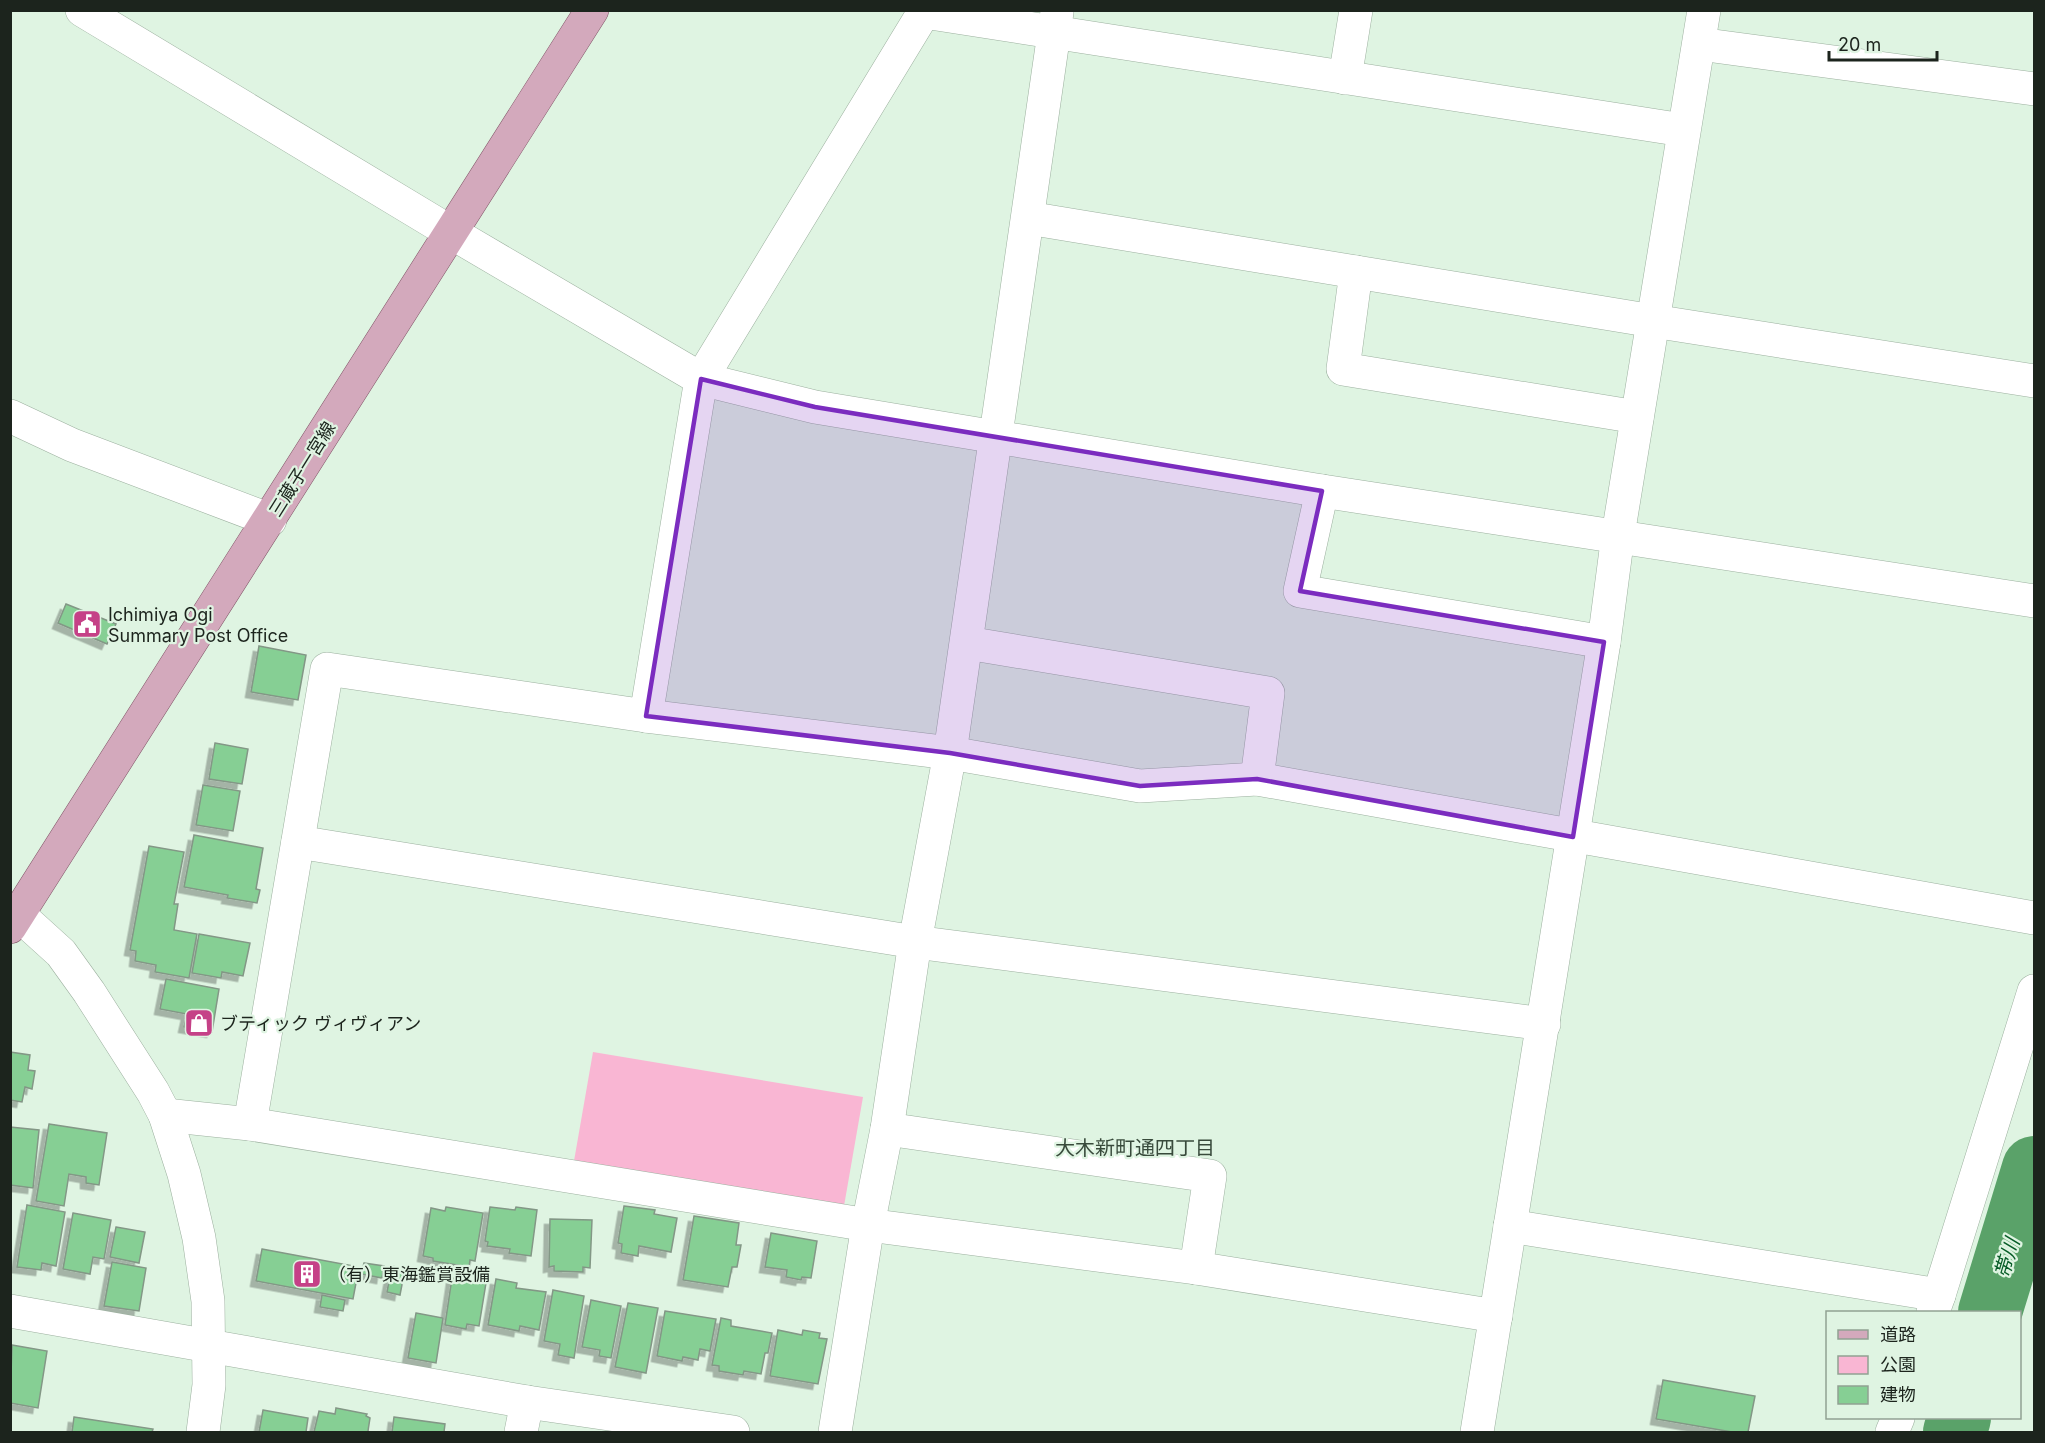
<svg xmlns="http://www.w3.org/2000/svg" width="2045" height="1443" font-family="Inter,'Noto Sans JP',sans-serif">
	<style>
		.green { fill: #f9b6d3 }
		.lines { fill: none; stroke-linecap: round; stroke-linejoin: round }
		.river { stroke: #5aa269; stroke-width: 64 }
		.building { fill: #86cf94; stroke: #839786; stroke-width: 1.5; filter: url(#shadow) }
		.minor-casing { stroke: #9cb09f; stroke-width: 34 }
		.major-casing { stroke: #805567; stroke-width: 34 }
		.minor { stroke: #fff; stroke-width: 33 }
		.major { stroke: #d3a9bc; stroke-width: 33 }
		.marked { fill: #7b2cbf; fill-opacity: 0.2; stroke: #7b2cbf; stroke-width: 4.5; stroke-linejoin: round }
		.labels { text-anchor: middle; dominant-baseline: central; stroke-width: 4.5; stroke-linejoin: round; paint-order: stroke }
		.street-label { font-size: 18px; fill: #1c241d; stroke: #dff4e2 }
		.poi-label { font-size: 18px; fill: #1c241d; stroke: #dff4e2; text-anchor: start }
		.neighbourhood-label { font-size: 20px; fill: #384a3b; stroke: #dff4e2 }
		.water-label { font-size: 20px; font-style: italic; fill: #085d28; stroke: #dff4e2 }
	</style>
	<defs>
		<filter id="shadow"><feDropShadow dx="-5.5" dy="5.5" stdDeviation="0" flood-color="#0004"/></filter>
	</defs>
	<rect width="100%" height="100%" fill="#dff4e2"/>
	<path class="green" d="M593,1052L863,1097L844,1206L574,1161Z"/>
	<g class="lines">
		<g class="river">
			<path d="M1990,1312L2034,1168"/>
			<path d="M1955,1432L1959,1418"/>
		</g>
	</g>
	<g class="building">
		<path d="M66,604L116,624L107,644L58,623Z"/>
		<path d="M259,646L306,655L298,700L251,692Z"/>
		<path d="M215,743L248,749L242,784L209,779Z"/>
		<path d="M203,785L240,791L233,831L196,825Z"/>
		<path d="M194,835L263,848L256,889L260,890L257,903L227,898L228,895L184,887Z"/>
		<path d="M149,846L184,852L174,904H178L174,930L197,934L189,978L155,972L156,965L135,961L136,951L130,950Z"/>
		<path d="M199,934L250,943L243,976L222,972L221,978L192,973Z"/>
		<path d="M166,979L219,989L212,1032L184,1027L187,1014L160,1009Z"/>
		<path d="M10,1052L30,1055L28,1070L35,1071L32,1089L25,1087L22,1102L10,1100Z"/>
		<path d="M49,1124L107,1133L99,1185L86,1183V1177L69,1174L64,1206L36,1201Z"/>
		<path d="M10,1127L39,1130L33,1188L10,1185Z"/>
		<path d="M27,1205L65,1212L56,1266L42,1263L41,1270L17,1267Z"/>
		<path d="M624,1206L655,1210L654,1214L677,1218L671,1252L639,1246L638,1256L621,1253L622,1244L618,1243Z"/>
		<path d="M446,1207L483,1213L475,1261L470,1260L469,1267L433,1261V1258L423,1256L431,1208L445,1211Z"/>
		<path d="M490,1207L515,1210L516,1207L537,1210L531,1256L509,1253L510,1249L487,1246L488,1242L485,1241Z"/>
		<path d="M73,1213L111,1220L104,1259L93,1257L90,1274L63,1269Z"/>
		<path d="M694,1216L739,1223L736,1245H741L737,1267H732L728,1287L683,1280Z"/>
		<path d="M550,1219L592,1220L590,1268L583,1267V1272L554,1271V1266L549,1267Z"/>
		<path d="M116,1227L145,1232L139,1263L110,1257Z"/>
		<path d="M771,1233L817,1241L811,1278L802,1277L801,1280L786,1277L787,1270L765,1267Z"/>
		<path d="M262,1249L359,1267L353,1299L256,1281Z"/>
		<path d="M112,1262L146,1268L139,1311L104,1306Z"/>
		<path d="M364,1263L384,1266L382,1278L361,1274Z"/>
		<path d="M392,1266L405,1269L400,1295L387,1292Z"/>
		<path d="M452,1278L486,1283L479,1326L467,1324L466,1329L445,1325Z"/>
		<path d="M496,1279L517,1283L516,1288L546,1292L539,1330L520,1326L519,1331L488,1325Z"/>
		<path d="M553,1290L584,1296L574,1358L558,1355L560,1344L544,1341Z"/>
		<path d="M322,1295L345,1300L343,1311L320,1307Z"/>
		<path d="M591,1300L621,1306L611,1358L599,1356L600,1350L582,1347Z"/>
		<path d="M628,1303L658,1308L646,1373L615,1367Z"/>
		<path d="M665,1311L716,1319L710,1351L700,1349L698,1360L683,1357L682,1361L657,1356Z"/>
		<path d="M416,1313L443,1318L436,1363L408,1358Z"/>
		<path d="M721,1318L731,1320V1326L772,1333L768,1353H765L761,1374L744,1371L743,1375L719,1371V1366L712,1365Z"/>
		<path d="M778,1330L802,1335L803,1330L820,1333L819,1338L827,1339L818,1384L770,1376Z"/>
		<path d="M12,1345L47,1351L38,1408L10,1403Z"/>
		<path d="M1663,1380L1755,1396L1748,1432H1732L1656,1419Z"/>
		<path d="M336,1408L367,1414L366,1416L370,1418L368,1431L369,1432H314L319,1411L335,1414Z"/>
		<path d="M263,1410L308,1418L306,1432H259Z"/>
		<path d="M74,1417L153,1429L152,1432H72Z"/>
		<path d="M394,1417L445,1424L444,1432H392Z"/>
	</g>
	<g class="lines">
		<g class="minor-casing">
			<g id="minor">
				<path d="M82,10L452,233L701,379L815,407L1322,491L2034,601"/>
				<path d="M1699,44L2034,89"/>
				<path d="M1345,78L1356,10"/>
				<path d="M1028,218L1653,321L2034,381"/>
				<path d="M1356,272L1343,369L1637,417"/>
				<path d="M10,416L72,445L270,520"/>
				<path d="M1322,491L1300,591L1604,642"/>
				<path d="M967,643L1268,693L1257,779"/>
				<path d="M646,716L950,753L1140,786L1257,779L2034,918"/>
				<path d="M298,842L915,942L1544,1024"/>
				<path d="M18,914L61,953L89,992L153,1092L165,1115L184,1174L199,1238L208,1301L209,1385L203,1432"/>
				<path d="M165,1115L250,1124L868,1225L1196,1268L1496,1316"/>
				<path d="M250,1124L327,669L646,716L701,379L924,12L1683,130"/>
				<path d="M887,1129L1210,1176L1196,1268"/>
				<path d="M1510,1226L1939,1295L1933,1312"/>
				<path d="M1939,1295L2034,991"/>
				<path d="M10,1311L527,1402L733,1432"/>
				<path d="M521,1432L527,1402"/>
				<path d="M835,1432L868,1225L887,1129L915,942L950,753L1057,12"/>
				<path d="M1477,1432L1604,642L1618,535L1704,10"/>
				<path d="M1892,1432L1898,1418"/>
			</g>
		</g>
		<g class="major-casing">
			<path id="major" d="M10,927L592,10"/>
		</g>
		<use href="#minor" class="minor"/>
		<use href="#major" class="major"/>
	</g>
	<path class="marked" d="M701,379L815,407L1322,491L1300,591L1604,642L1573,837L1257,779L1140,786L950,753L646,716Z"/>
	<defs>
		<g id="civic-square" transform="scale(1.5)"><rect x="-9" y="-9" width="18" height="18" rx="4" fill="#c54187" stroke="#dff4e2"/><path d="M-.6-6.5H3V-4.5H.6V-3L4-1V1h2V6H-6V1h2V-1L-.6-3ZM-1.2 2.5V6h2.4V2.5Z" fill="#fff"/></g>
		<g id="shop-square" transform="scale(1.5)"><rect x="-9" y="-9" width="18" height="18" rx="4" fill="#c54187" stroke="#dff4e2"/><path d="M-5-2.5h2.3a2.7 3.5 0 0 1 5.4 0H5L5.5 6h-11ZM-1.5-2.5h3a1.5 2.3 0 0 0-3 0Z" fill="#fff"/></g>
		<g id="building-square" transform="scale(1.5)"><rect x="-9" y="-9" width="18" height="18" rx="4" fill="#c54187" stroke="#dff4e2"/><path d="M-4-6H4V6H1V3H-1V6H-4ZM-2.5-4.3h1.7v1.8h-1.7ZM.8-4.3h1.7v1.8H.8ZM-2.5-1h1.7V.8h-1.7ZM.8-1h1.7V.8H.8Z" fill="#fff"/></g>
	</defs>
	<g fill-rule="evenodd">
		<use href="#civic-square" x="87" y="624"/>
		<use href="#shop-square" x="199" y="1023"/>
		<use href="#building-square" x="307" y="1274"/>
	</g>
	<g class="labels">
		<g class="street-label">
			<text transform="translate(302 469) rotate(-58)">三蔵子一宮線</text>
		</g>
		<g class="poi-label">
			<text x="108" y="614">Ichimiya Ogi<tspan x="108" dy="21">Summary Post Office</tspan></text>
			<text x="220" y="1023">ブティック ヴィヴィアン</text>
			<text x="328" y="1274">（有）東海鑑賞設備</text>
		</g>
		<g class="neighbourhood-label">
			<text x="1135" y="1148">大木新町通四丁目</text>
		</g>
		<g class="water-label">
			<text transform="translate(2007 1258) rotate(-73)">帯川</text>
		</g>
	</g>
	<rect width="2045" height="1443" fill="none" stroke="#1c241d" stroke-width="24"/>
	<rect x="1826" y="1311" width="195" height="108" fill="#dff4e2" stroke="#91a193" stroke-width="1.5"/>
	<rect x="1838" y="1330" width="30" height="9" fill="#d3a9bc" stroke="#91a193" stroke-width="1.5"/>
	<text x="1880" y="1341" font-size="18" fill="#1c241d">道路</text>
	<rect x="1838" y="1356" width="30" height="18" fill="#f9b6d3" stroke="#91a193" stroke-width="1.5"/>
	<text x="1880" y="1371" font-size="18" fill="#1c241d">公園</text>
	<rect x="1838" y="1386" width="30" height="18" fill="#86cf94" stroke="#91a193" stroke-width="1.5"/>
	<text x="1880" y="1401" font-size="18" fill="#1c241d">建物</text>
	<path d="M1829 51v9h108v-9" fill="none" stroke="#1c241d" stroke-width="3"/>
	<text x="1838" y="51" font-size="18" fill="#1c241d" stroke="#dff4e2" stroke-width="4.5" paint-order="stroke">20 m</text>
</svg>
